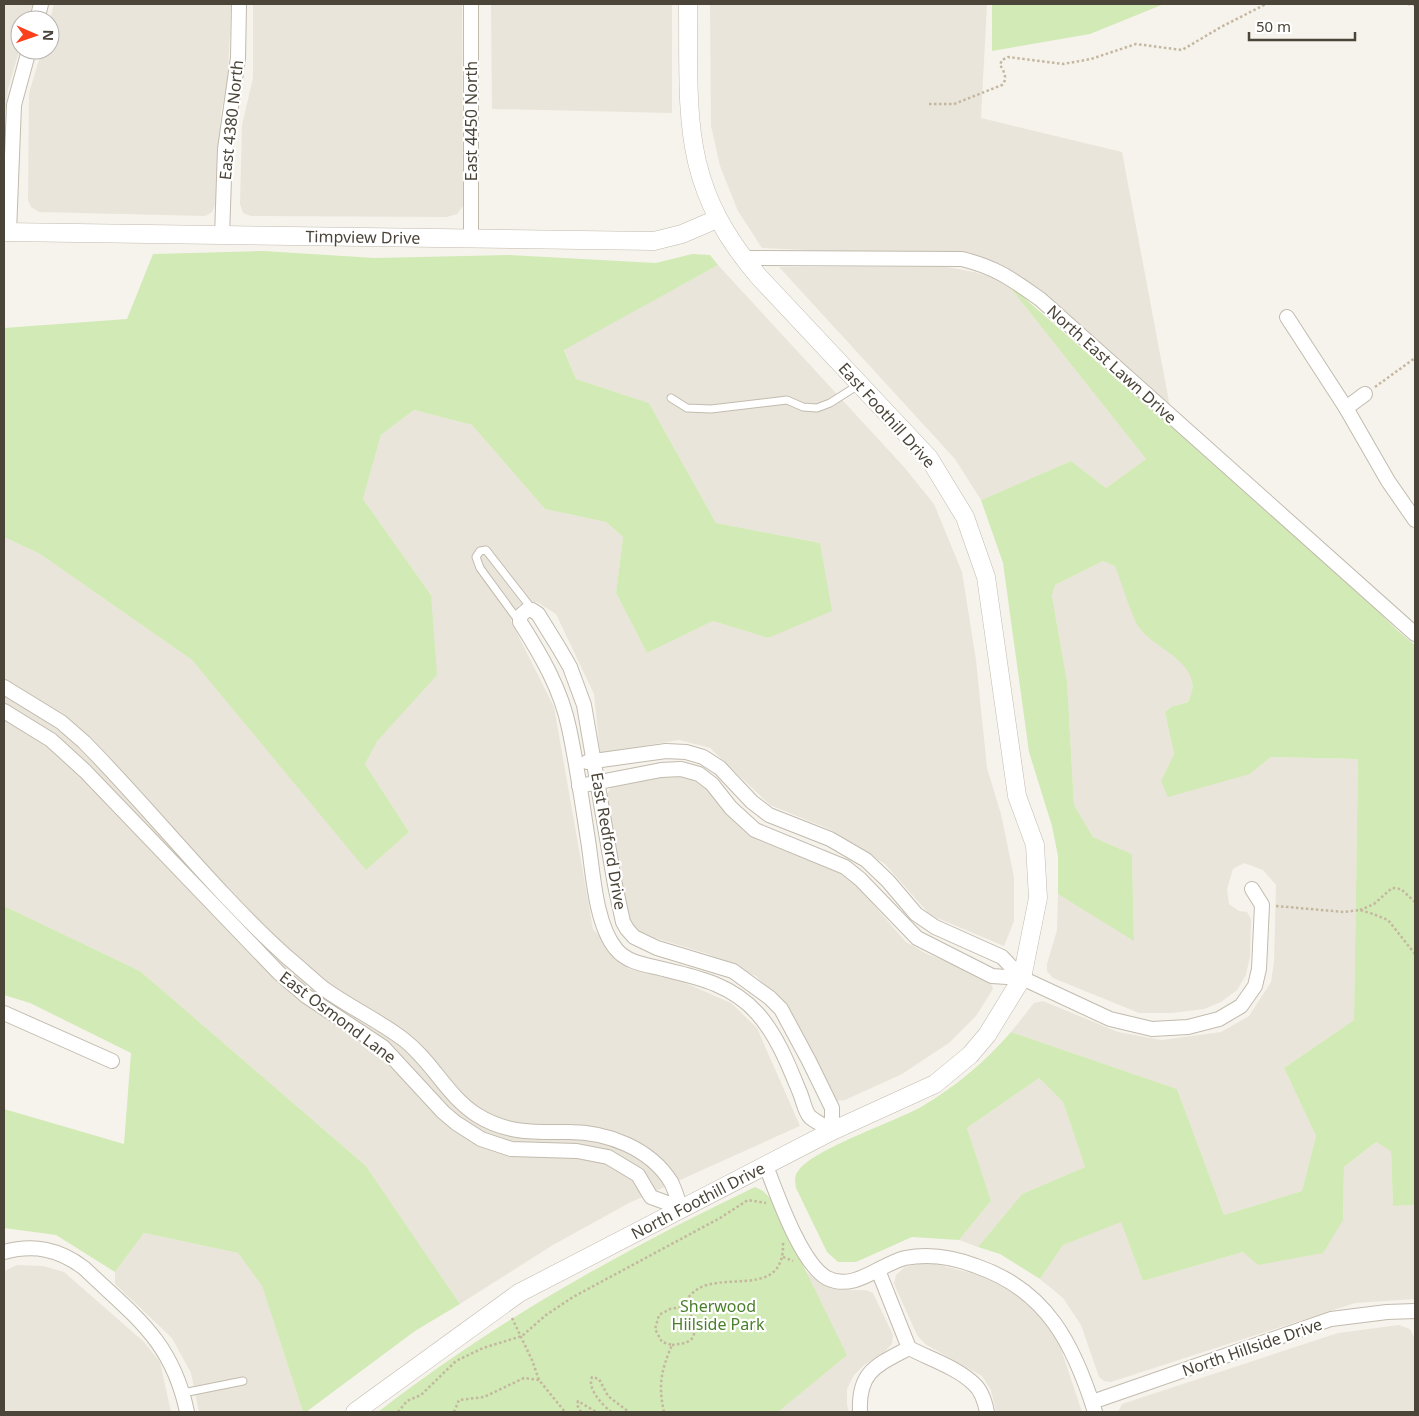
<svg xmlns="http://www.w3.org/2000/svg" width="1419" height="1416" font-family="'Noto Sans',sans-serif">
	<style>
		.residential { fill: #eae5da }
		.green { fill: #d2eab5 }
		.lines { fill: none; stroke-linecap: round; stroke-linejoin: round }
		.service-casing { stroke: #c2bbae; stroke-width: 9 }
		.minor-casing { stroke: #c2bbae; stroke-width: 16 }
		.tertiary-casing { stroke: #c2bbae; stroke-width: 19 }
		.path { stroke: #c4b79f; stroke-width: 2.5; stroke-dasharray: 2.5 2.5; stroke-linecap: butt }
		.service { stroke: #fff; stroke-width: 7 }
		.minor { stroke: #fff; stroke-width: 14 }
		.tertiary { stroke: #fff; stroke-width: 18 }
		.labels { text-anchor: middle; dominant-baseline: central; stroke-width: 4.5; stroke-linejoin: round; paint-order: stroke }
		.street-label { font-size: 16px; fill: #4b4439; stroke: #fff }
		.park-label { font-size: 16px; fill: #4a7f2a; stroke: #fff }
	</style>
	<rect width="100%" height="100%" fill="#f6f3ec"/>
	<g class="residential">
		<path d="M4,4H33L28,20H20V48L8,89L4,122Z"/>
		<path d="M54,4H231L228,78L221,112L216,203L212,212L205,216L39,212L31,207L28,200L29,93L42,50H50V20Z"/>
		<path d="M253,4H462L463,206L457,214L447,217L251,216L243,213L240,204L242,125L253,78Z"/>
		<path d="M491,4H672V113L492,109Z"/>
		<path d="M710,4H987L981,118L1122,152L1170,407L1040,291L1000,264L966,253H873L762,248L738,211L720,166L711,126Z"/>
		<path d="M718,265L904,467L934,504L962,572L976,660L987,768L1001,814L1014,877V921L1004,946L930,915L885,864L831,830L770,805L710,748L679,740L600,753L594,694L556,614L537,602L519,605L511,621L554,707L593,929L629,969L681,981L731,1003L757,1028L800,1126L629,1203L553,1245L460,1304L366,1166L140,971L4,906V537L40,554L192,660L366,869L409,832L365,764L378,740L431,595L363,499L381,435L414,410L472,425L545,509L606,522L623,537L616,593L647,653L713,621L768,638L820,543L716,523L649,403L576,379L564,349Z"/>
		<path d="M779,267H947L974,272L1005,281L1146,459L1106,488L1071,461L981,500L955,459Z"/>
		<path d="M1103,561L1115,565L1140,629L1182,663L1192,674V694L1188,702L1171,707L1165,712L1174,754L1161,781L1250,774L1271,757L1358,759L1354,1020L1284,1068L1316,1136L1302,1191L1224,1215L1177,1089L1011,1032L1034,1003L1043,1001L1118,1032L1162,1040L1221,1032L1249,1016L1271,982L1274,962L1276,885L1263,870L1244,863L1233,869L1227,889L1229,904L1239,911L1247,912L1251,919L1250,956L1246,975L1237,990L1221,1002L1204,1009L1172,1013H1139L1053,978L1047,971V964L1057,930L1058,894L1134,938L1132,854L1093,837L1074,805L1067,681L1052,596L1055,585Z"/>
		<path d="M667,775L684,776L696,782L709,791L737,824L756,836L783,850L814,860L838,872L858,887L906,942L927,954L984,976L990,981L993,989L976,1016L949,1043L902,1074L845,1100L836,1101L780,999L756,976L708,954L635,932L627,919L606,796L614,783Z"/>
		<path d="M1039,1078L1063,1102L1085,1167L1022,1194L978,1247L959,1240L991,1201L967,1128Z"/>
		<path d="M1376,1142L1391,1150L1393,1206L1415,1205V1299L1355,1303L1111,1382L1104,1381L1099,1377L1081,1325L1063,1298L1040,1279L1063,1245L1121,1221L1143,1281L1243,1252L1343,1220L1344,1167Z"/>
		<path d="M144,1233L238,1253L262,1286L303,1412H199L191,1373L172,1338L115,1284V1272Z"/>
		<path d="M928,1262L982,1276L1016,1293L1039,1309L1055,1331L1082,1412H996L991,1390L982,1376L925,1344L917,1335L894,1284L896,1275L905,1267Z"/>
		<path d="M17,1265L43,1266L64,1272L144,1342L160,1362L171,1412H4V1271Z"/>
		<path d="M805,1271L820,1283L842,1290H866L873,1293L893,1335L892,1344L883,1353L864,1365L854,1375L847,1389V1404L849,1412H778L846,1355Z"/>
		<path d="M1399,1325L1410,1329L1414,1337L1415,1412H1118L1122,1404L1338,1333Z"/>
	</g>
	<g class="green">
		<path d="M992,4H1164L1090,34L992,51Z"/>
		<path d="M263,251L375,258L509,255L656,263L692,254L710,255L718,265L564,350L576,379L649,403L716,523L820,543L832,611L768,638L713,621L647,653L616,593L623,537L606,522L545,509L472,425L414,410L381,435L363,499L431,595L437,675L378,740L365,764L409,832L366,870L192,660L40,554L4,537V328L127,319L153,254Z"/>
		<path d="M1005,281L1349,582L1398,631L1415,645V1205L1393,1206L1391,1151L1376,1142L1344,1167L1343,1220L1323,1253L1258,1265L1243,1252L1143,1281L1121,1222L1063,1245L1040,1279L1000,1254L978,1247L1022,1194L1085,1167L1063,1102L1039,1078L967,1128L991,1201L959,1240L912,1237L856,1262H838L827,1252L796,1188C795,1181 794,1175 799,1170C814,1149 894,1122 921,1107C955,1087 985,1062 1011,1032L1177,1089L1224,1215L1302,1191L1316,1136L1284,1068L1354,1020L1358,759L1271,757L1250,774L1168,797L1161,781L1174,754L1165,712L1171,707L1188,702C1207,666 1160,652 1141,630C1132,620 1121,580 1115,566L1103,561L1055,585L1052,596L1067,681L1074,805L1093,837L1132,854L1134,941L1058,894V856L1052,826L1029,752L1003,563L981,500L1071,461L1106,488L1146,459Z"/>
		<path d="M4,906L140,971L366,1166L460,1304L415,1331L306,1412H303L262,1286L238,1253L144,1233L115,1272L56,1235L4,1228V1109L124,1144L131,1053L30,1003L4,995Z"/>
		<path d="M755,1187L763,1191L770,1198L847,1355L778,1412H378C494,1322 623,1250 755,1187Z"/>
	</g>
	<g class="lines">
		<g class="service-casing">
			<g id="service">
				<path d="M671,398L687,408L711,409L787,400L803,407L817,408L830,403L860,384"/>
				<path d="M518,620L480,568L476,557L480,551L486,550L532,609"/>
				<path d="M183,1393L243,1381"/>
			</g>
		</g>
		<g class="minor-casing">
			<g id="minor">
				<path d="M471,4V238"/>
				<path d="M37,20L41,4"/>
				<path d="M9,232L14,105L29,50"/>
				<path d="M222,236L225,149L238,58L239,4"/>
				<path d="M742,258L962,259C997,268 1010,278 1040,299L1415,634"/>
				<path d="M1287,317L1346,408L1388,481L1415,520"/>
				<path d="M1346,408L1365,394"/>
				<path d="M527,610H532L538,614L559,648L570,667L584,705L615,885L623,922L627,929L634,937L657,948L733,971L770,998L781,1009L809,1061L832,1108V1131C825,1126 816,1122 810,1117C805,1112 803,1100 800,1093C789,1066 777,1035 757,1013C733,986 701,978 667,970C649,965 628,964 616,949C595,924 593,871 588,840C582,802 577,765 569,728C561,689 541,655 520,622V616Z"/>
				<path d="M4,687L61,722L84,742C153,812 214,891 287,957C299,967 311,978 323,988C349,1007 378,1020 403,1039C432,1061 447,1096 477,1115C507,1134 535,1132 569,1132C607,1132 650,1148 671,1182C675,1190 678,1200 681,1208L651,1197L638,1175L608,1157L577,1151L511,1149L481,1139L456,1123L443,1112L383,1047L306,996L279,973L85,771L51,740L4,711"/>
				<path d="M587,762L666,751L686,752L703,757L720,768L752,802L769,815L830,839L866,860L888,881L916,914L935,927L1002,957L1022,978L1110,1019L1152,1029L1188,1027L1219,1019L1241,1006L1255,986L1259,969L1262,905L1252,889"/>
				<path d="M579,786L661,770L681,769L699,774L712,784L731,808L755,830L845,867L860,879L917,938L992,976L1022,978"/>
				<path d="M4,1013L112,1061"/>
				<path d="M766,1166C777,1194 801,1264 827,1278C854,1292 880,1264 905,1258C930,1253 953,1257 976,1266C1047,1290 1074,1345 1095,1412"/>
				<path d="M4,1252C34,1244 59,1249 84,1268C134,1316 172,1340 187,1412"/>
				<path d="M878,1270L909,1348C930,1359 958,1368 974,1384C982,1391 985,1402 987,1412"/>
				<path d="M1092,1402L1331,1319L1387,1312L1415,1311"/>
				<path d="M860,1412C858,1371 877,1365 909,1348"/>
			</g>
		</g>
		<g class="tertiary-casing">
			<g id="tertiary">
				<path id="s1" d="M4,232L654,241L682,234L717,219"/>
				<path id="s2" d="M355,1412L519,1293L832,1131L935,1084L970,1055L987,1035L1022,978L1038,898L1035,845L1017,796L986,577L965,517L929,458L760,278C680,186 689,118 688,4"/>
			</g>
		</g>
		<g class="path">
			<path d="M1408,4L1415,5"/>
			<path d="M929,104H954L1002,85C1008,79 1004,71 1000,65L1002,60L1008,57L1063,64L1091,59L1136,44L1182,50L1221,27L1266,4"/>
			<path d="M1375,387L1415,358"/>
			<path d="M1276,906L1344,912L1360,910L1373,914L1388,920L1415,954"/>
			<path d="M1360,910L1374,904L1392,888L1401,889L1415,902"/>
			<path d="M783,1257L793,1261"/>
			<path d="M512,1318L532,1360L539,1380L565,1412"/>
			<path d="M672,1345L686,1343L693,1338C697,1323 695,1316 681,1307"/>
			<path d="M398,1412L407,1401L421,1395L456,1361L483,1348L522,1336L546,1315L573,1297L720,1218L748,1200L766,1203"/>
			<path d="M454,1412L459,1400L484,1397L524,1378L539,1380"/>
			<path d="M581,1412L577,1405L578,1401L596,1412"/>
			<path d="M611,1412C602,1404 587,1389 592,1377L599,1379L608,1396L629,1412"/>
			<path d="M664,1412C658,1385 661,1371 672,1345L662,1342L655,1329L659,1315L670,1309L681,1307C688,1297 695,1288 707,1285C738,1276 785,1293 783,1242"/>
		</g>
		<use href="#service" class="service"/>
		<use href="#minor" class="minor"/>
		<use href="#tertiary" class="tertiary"/>
	</g>
	<g class="labels">
		<g class="street-label">
			<text transform="translate(231 120) rotate(-84)">East 4380 North</text>
			<text transform="translate(471 121) rotate(-90)">East 4450 North</text>
			<text stroke="none"><textPath href="#s1" startOffset="359">Timpview Drive</textPath></text>
			<text transform="translate(1112 364) rotate(42)">North East Lawn Drive</text>
			<text transform="translate(887 415) rotate(48)">East Foothill Drive</text>
			<text transform="translate(609 841) rotate(80)">East Redford Drive</text>
			<text transform="translate(338 1017) rotate(37)">East Osmond Lane</text>
			<text stroke="none"><textPath href="#s2" startOffset="404">North Foothill Drive</textPath></text>
			<text transform="translate(1252 1347) rotate(-19)">North Hillside Drive</text>
		</g>
		<g class="park-label">
			<text x="718" y="1306">Sherwood<tspan x="718" dy="18">Hiilside Park</tspan></text>
		</g>
	</g>
	<rect width="1419" height="1416" fill="none" stroke="#4b4439" stroke-width="10"/>
	<g transform="translate(35 35) rotate(92)"><circle r="24" fill="#ffffff" stroke="#b7b4b0"/>
	<path d="M0-4L9 19L0 12L-9 19Z" fill="#fc3f1d"/>
	<text y="-8" font-size="14" font-weight="bold" text-anchor="middle" fill="#4b4439">N</text>
	</g>
	<path d="M1249 32v8h106v-8" fill="none" stroke="#4b4439" stroke-width="2.5"/>
	<text x="1256" y="32" font-size="15" fill="#4b4439" stroke="#ffffff" stroke-width="4" paint-order="stroke">50 m</text>
</svg>
